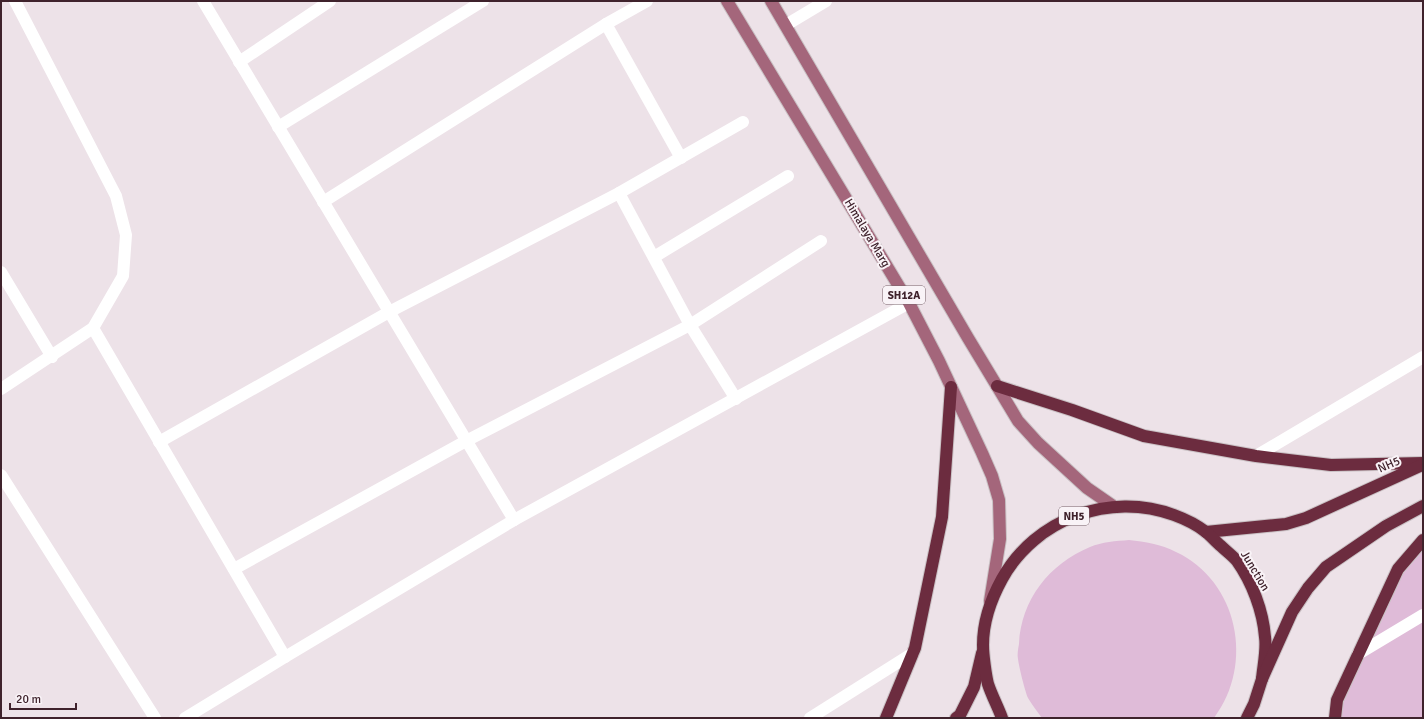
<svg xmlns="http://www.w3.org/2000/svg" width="1424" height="719" font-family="Signika,sans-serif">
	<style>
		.green { fill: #dfbbd8 }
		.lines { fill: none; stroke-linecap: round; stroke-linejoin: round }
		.major-casing { stroke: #c9c1c4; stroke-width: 14 }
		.highway-casing { stroke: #c9c1c4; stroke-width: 14 }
		.minor { stroke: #fff; stroke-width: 12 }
		.major { stroke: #a4667b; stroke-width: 12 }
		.highway { stroke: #6c2c3f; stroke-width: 12 }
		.labels { text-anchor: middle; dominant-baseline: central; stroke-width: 4; stroke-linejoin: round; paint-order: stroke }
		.shield { fill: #f9f3f7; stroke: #776169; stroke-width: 1 }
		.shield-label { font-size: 11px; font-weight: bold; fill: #3f222c }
		.street-label { font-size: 12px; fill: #3f222c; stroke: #f9f3f7 }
	</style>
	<rect width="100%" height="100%" fill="#ede2e8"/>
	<g class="green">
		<path d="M1129,540C1145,542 1161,544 1176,552C1238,581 1255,664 1214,718H1042C1037,711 1032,705 1028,698C1025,691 1019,667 1018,659C1017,655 1018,649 1019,644C1021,600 1049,564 1090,547C1102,542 1116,541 1129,540Z"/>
		<path d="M1423,545V718H1335L1398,569Z"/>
	</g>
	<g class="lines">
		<g class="major-casing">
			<g id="major">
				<path d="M727,1L909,303L939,361L982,453L992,476L999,500L1000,539L990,601"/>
				<path d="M771,1L968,338L1018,421L1038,443L1087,488L1113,506"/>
			</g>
		</g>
		<g class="highway-casing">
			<g id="highway">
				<path d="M997,386L1072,410L1144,436L1256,456L1331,465L1423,463"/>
				<path d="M1206,532L1286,524L1306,518L1422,465"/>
				<path d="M886,718L915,648L942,517L951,387"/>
				<path d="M956,718L960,715L974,687L982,653"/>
				<path d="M1002,718C998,707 992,696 988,684C986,676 983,655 983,645C983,622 991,599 1002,579C1035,519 1110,491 1174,515C1185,519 1197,525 1206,532C1211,536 1216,542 1221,546C1226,551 1233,556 1237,561C1252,582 1263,611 1265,637C1267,650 1263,666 1262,679"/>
				<path d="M1247,718L1254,704L1262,679L1292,612L1308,588L1326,567L1386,526L1423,506"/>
				<path d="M1335,718L1337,700L1398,569L1423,540"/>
			</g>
		</g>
		<g class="minor">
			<path d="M203,1L514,520"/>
			<path d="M606,24L681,158"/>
			<path d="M786,25L826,1"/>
			<path d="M239,62L330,1"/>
			<path d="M278,127L483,1"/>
			<path d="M619,193L690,325L736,399"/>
			<path d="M323,202L606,24L647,1"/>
			<path d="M654,257L788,176"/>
			<path d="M1,272L52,357"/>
			<path d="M93,328L285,657"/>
			<path d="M1,389L93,328L123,276L126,235L116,196L15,1"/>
			<path d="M159,442L389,312L619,193L743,122"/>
			<path d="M1256,456L1423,357"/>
			<path d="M1,475L155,718"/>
			<path d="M234,569L466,441L690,325L821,241"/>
			<path d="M1358,654L1423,615"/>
			<path d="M185,718L285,657L514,520L909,303"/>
			<path d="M810,718L913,653"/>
		</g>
		<use href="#major" class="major"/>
		<use href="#highway" class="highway"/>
	</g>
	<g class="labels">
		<g class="shield">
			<rect x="883" y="286" width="42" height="18" rx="3"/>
			<rect x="1059" y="507" width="30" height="18" rx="3"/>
		</g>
		<g class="shield-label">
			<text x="904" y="295">SH12A</text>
			<text x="1074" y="516">NH5</text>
		</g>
		<g class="street-label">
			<text transform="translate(867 233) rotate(59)">Himalaya Marg</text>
			<text transform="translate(1389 465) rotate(-24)">NH5</text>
			<text transform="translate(1255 571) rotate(59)">Junction</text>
		</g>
	</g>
	<rect width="1424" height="719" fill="none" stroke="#3f222c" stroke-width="4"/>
	<path d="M10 703v6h66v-6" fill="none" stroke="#3f222c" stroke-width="2"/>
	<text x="16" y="703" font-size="12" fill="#3f222c" stroke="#f9f3f7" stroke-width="3" paint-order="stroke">20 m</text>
</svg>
